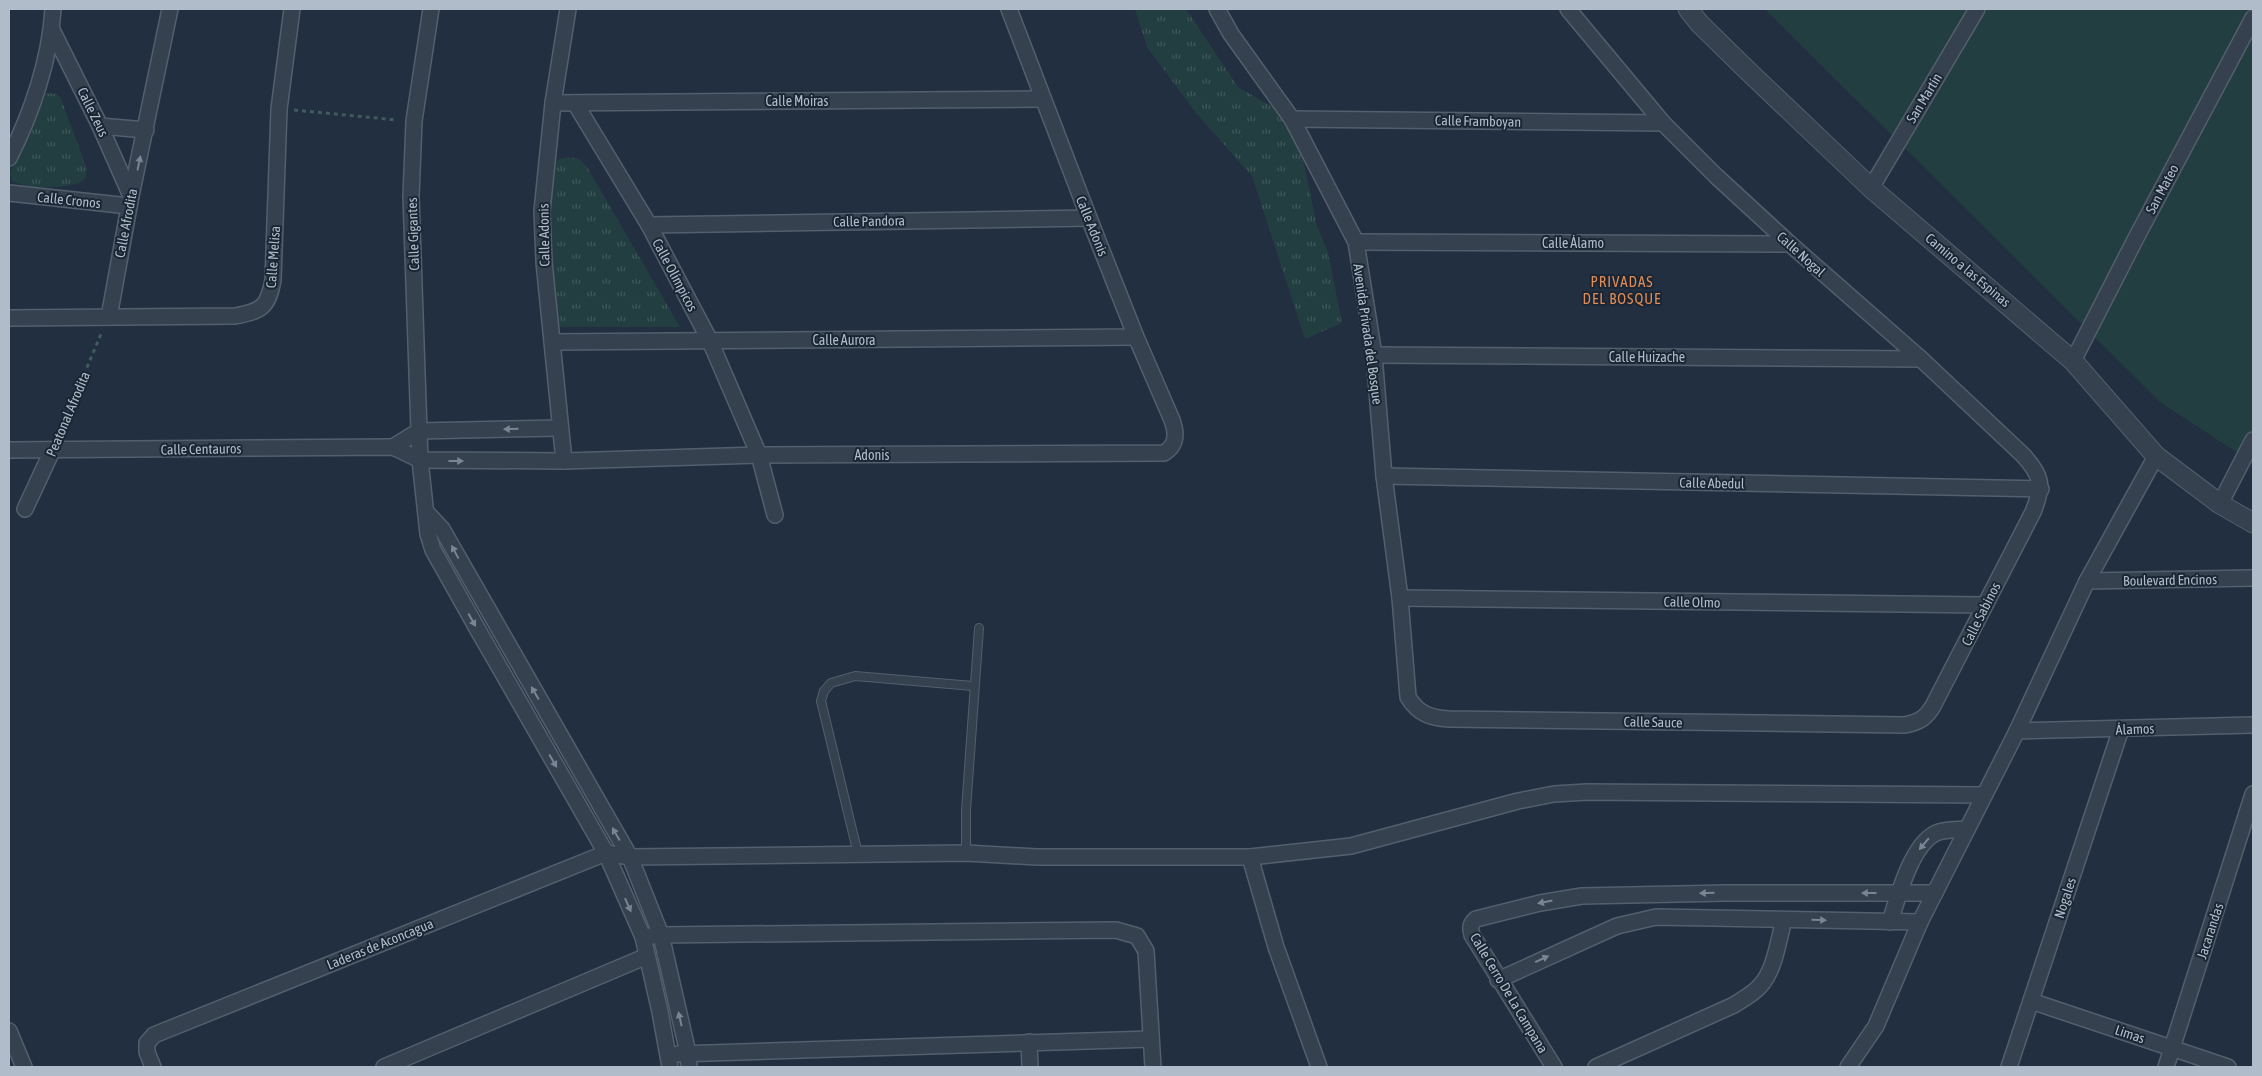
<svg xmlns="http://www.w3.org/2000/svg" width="2262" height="1076" font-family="'Asap Condensed',sans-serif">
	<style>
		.grass { fill: #233e40 }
		.park { fill: url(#park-tufts) }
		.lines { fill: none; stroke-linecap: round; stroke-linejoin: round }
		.service-casing { stroke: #535f6d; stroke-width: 10 }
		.minor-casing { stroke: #535f6d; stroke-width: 18 }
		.tertiary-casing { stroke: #535f6d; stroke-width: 21 }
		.path { stroke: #415b5d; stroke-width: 3; stroke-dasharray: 4 4; stroke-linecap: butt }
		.service { stroke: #35414f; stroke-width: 8 }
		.minor { stroke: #35414f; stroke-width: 15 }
		.tertiary { stroke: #35414f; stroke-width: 19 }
		.oneway { fill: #798593 }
		.labels { text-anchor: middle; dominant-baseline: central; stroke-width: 4; stroke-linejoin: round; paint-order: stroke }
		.street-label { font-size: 14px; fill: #b1bcca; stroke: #1a2634 }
		.neighbourhood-label { font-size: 15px; letter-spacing: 1px; fill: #e08c56; stroke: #1a2634 }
	</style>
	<defs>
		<pattern id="park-tufts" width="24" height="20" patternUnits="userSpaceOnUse" patternTransform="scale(1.25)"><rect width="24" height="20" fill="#233e40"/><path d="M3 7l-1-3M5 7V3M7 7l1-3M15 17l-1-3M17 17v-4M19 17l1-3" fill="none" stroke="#41585a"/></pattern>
	</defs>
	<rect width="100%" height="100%" fill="#212f40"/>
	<path class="grass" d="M1765,9H2253V463L2160,402Z"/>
	<g class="park">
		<path d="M1135,9H1186L1238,87L1295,120L1317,226L1328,252L1342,323L1305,339L1252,176L1196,113L1147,47Z"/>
		<path d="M50,93L57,94L61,99L87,169L85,179C72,190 27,189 12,181L10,173L43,94Z"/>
		<path d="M570,157L579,159L587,167L680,327H554L547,218L553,163L561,158Z"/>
	</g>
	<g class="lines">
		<g class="service-casing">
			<g id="service">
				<path d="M966,853V810L979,628"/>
				<path d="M858,854L821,701L824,691L831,683L855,676L973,686"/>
			</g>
		</g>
		<g class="minor-casing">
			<g id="minor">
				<path d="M431,9L414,121L411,197L420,460L428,534L433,550L478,630L606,853L643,937L660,1012L670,1067"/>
				<path d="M1217,9L1231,34L1292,119L1356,242L1374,355L1384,476L1400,598L1408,697C1418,714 1431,718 1449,719L1905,725C1919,722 1926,718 1933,706L2033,512C2044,485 2042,476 2023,455L1921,359L1790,244L1716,176L1663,123L1568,9"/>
				<path d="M52,30L100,126L131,196"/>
				<path d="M553,103L1042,99"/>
				<path d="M575,103L649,225L710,341L759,455L775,515"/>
				<path d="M1292,119L1663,123"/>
				<path d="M100,126L146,130"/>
				<path d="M9,158C32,113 50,59 53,9"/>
				<path d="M1871,188L1977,9"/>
				<path d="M9,193L129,206"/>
				<path d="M649,225L1089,218"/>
				<path d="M1356,242L1790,244"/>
				<path d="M109,317L131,196L170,9"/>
				<path d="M9,318L235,316C262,311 268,307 273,280L279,109L292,9"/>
				<path d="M552,342L1136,337"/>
				<path d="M1374,355L1921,359"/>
				<path d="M2073,361L2136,238L2253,18"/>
				<path d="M393,447L419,431L559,428"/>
				<path d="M9,450L393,447L420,460L564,461L759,455L1164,453C1177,445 1177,434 1172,420L1136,337L1089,218L1009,9"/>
				<path d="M564,461L544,262L542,211L553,103L568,9"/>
				<path d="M1384,476L2041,489"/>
				<path d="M2220,504L2253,440"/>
				<path d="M25,509L52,451"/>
				<path d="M426,512L442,529L630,857L661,935L688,1053L689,1067"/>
				<path d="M2087,581L2253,578"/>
				<path d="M1400,598L1985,605"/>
				<path d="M2017,731L2253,725"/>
				<path d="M1250,857L1276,947L1319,1067"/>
				<path d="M1890,922C1898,897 1911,845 1936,833C1946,829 1957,830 1967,829"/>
				<path d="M643,937L661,935L1116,930L1137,936L1146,951L1153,1067"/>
				<path d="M1498,980L1617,926L1656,917L1920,922"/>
				<path d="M2031,1001L2228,1067"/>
				<path d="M9,1031L24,1067"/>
				<path d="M1029,1042L1030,1067"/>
				<path d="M678,1054L1151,1039"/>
				<path d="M153,1067L147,1052V1043L154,1035L606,853L630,857L966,853L1036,857H1250L1351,846L1518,801L1554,794L1587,792L1984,795"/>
				<path d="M384,1067L647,956"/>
				<path d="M1554,1067L1472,935C1470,928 1470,924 1476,919L1540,903L1582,896L1726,893H1935"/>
				<path d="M1596,1067L1734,1005C1743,999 1753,994 1760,986C1775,970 1778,941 1784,920"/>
				<path d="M1848,1067L1876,1026L1920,922L2017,731L2087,581L2156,456"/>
				<path d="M2009,1067L2121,729"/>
				<path d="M2166,1067L2253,794"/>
			</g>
		</g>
		<g class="tertiary-casing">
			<path id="tertiary" d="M1688,9L1699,23L1749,72L1871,188L2073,361L2156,456L2220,504L2253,523"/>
		</g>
		<g class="path">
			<path d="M294,110L397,120"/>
			<path d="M59,434L101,334"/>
		</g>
		<use href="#service" class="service"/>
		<use href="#minor" class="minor"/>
		<use href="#tertiary" class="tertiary"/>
	</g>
	<defs><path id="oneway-solid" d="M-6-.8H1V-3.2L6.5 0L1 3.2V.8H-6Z" transform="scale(1.25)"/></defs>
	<g class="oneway">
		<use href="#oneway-solid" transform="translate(139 163) rotate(-78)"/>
		<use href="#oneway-solid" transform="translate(511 429) rotate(179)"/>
		<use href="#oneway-solid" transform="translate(456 461)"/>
		<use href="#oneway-solid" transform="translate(455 552) rotate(-118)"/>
		<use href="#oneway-solid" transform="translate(472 620) rotate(61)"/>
		<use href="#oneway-solid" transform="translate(535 693) rotate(-120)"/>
		<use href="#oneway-solid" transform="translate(553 761) rotate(60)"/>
		<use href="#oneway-solid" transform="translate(616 834) rotate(-120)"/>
		<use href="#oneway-solid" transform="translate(1924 844) rotate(130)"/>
		<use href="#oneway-solid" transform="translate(1707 893) rotate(179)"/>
		<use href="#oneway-solid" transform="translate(1869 893) rotate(-180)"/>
		<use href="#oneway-solid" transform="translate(1545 902) rotate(169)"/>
		<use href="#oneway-solid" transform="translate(628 905) rotate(66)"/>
		<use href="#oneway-solid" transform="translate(1819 920) rotate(1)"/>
		<use href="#oneway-solid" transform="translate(1542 959) rotate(-25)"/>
		<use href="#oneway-solid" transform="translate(680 1019) rotate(-103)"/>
	</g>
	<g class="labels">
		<g class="street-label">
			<text transform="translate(1924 98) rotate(-59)">San Martín</text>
			<text x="797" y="101">Calle Moiras</text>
			<text transform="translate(93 112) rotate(64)">Calle Zeus</text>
			<text transform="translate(1478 121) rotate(1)">Calle Framboyan</text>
			<text transform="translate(2162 189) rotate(-62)">San Mateo</text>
			<text transform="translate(69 200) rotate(6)">Calle Cronos</text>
			<text transform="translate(869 221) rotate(-1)">Calle Pandora</text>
			<text transform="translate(126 223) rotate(-79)">Calle Afrodita</text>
			<text transform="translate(1092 226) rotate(68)">Calle Adonis</text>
			<text transform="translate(413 234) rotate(-92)">Calle Gigantes</text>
			<text transform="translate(544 235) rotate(-91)">Calle Adonis</text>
			<text x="1573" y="243">Calle Álamo</text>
			<text transform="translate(1801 254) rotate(42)">Calle Nogal</text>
			<text transform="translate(273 257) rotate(-86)">Calle Melisa</text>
			<text transform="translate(1968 270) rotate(40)">Camino a las Espinas</text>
			<text transform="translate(675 275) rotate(62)">Calle Olímpicos</text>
			<text transform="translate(1368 334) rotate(82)">Avenida Privada del Bosque</text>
			<text x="844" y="340">Calle Aurora</text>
			<text x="1647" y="357">Calle Huizache</text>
			<text transform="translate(68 414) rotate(-67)">Peatonal Afrodita</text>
			<text transform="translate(201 449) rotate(-1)">Calle Centauros</text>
			<text x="872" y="455">Adonis</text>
			<text transform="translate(1712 483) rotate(1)">Calle Abedul</text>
			<text transform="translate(2170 580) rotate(-1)">Boulevard Encinos</text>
			<text transform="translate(1692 602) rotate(1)">Calle Olmo</text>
			<text transform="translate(1981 614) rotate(-63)">Calle Sabinos</text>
			<text transform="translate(1653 722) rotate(1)">Calle Sauce</text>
			<text transform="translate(2135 729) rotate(-2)">Álamos</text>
			<text transform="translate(2065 898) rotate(-72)">Nogales</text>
			<text transform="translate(2210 931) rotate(-72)">Jacarandas</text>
			<text transform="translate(380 944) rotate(-22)">Laderas de Aconcagua</text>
			<text transform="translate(1509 993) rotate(59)">Calle Cerro De La Campana</text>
			<text transform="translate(2130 1034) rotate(18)">Limas</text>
		</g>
		<g class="neighbourhood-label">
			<text x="1622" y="281">PRIVADAS<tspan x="1622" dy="17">DEL BOSQUE</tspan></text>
		</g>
	</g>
	<rect width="2262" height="1076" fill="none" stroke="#b1bcca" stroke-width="20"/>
</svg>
